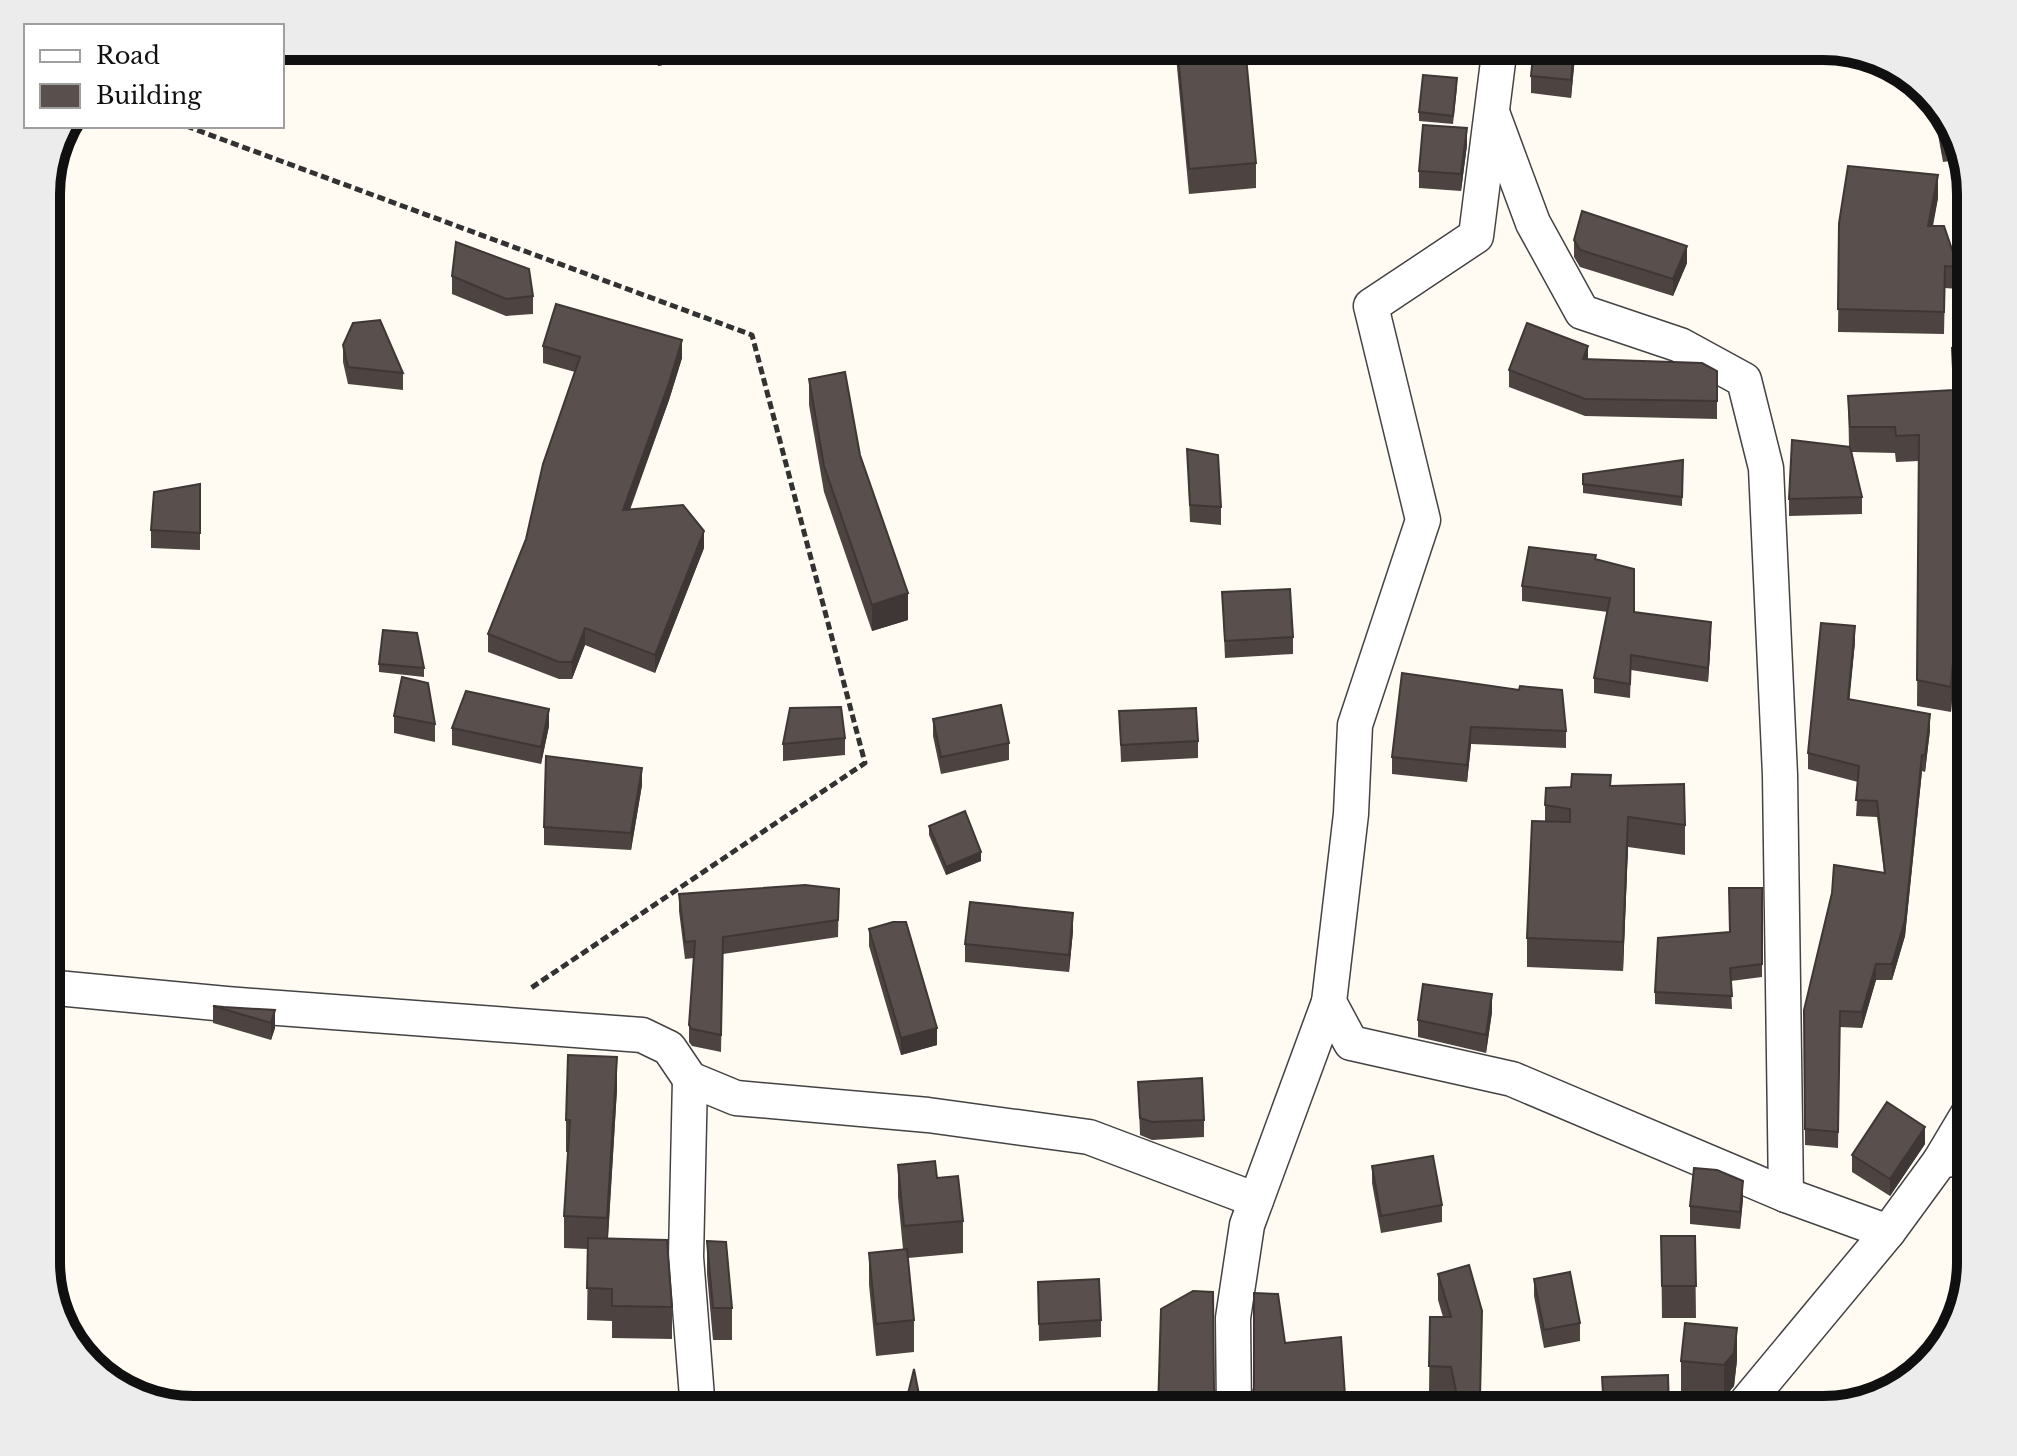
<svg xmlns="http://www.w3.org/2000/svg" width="2017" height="1456" font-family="'Libre Baskerville',serif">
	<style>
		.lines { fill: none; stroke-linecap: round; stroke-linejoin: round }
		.minor-casing { stroke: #434343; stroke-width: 37 }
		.path { stroke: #323232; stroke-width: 5; stroke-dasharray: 8 4; stroke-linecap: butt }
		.minor { stroke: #fff; stroke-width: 34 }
		.wall { fill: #4d4441 }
		.shaded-wall { fill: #3e3735 }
		.building { fill: #594f4c; stroke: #3e3735; stroke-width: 2 }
		.rim { fill: none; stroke: #101010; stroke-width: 10 }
	</style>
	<rect width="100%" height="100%" fill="#fffbf3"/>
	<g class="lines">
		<g class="minor-casing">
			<g id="minor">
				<path d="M1500,46L1476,236L1371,306L1423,520L1355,725L1351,814L1329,1002L1351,1043L1512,1079L1786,1195L1888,1232L1940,1161L1971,1156"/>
				<path d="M1493,115L1533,223L1582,312L1680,345L1744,380L1766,468L1780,775L1786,1195"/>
				<path d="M46,987L226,1004L642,1035L669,1048L690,1079L736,1098L928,1115L1089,1137L1256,1200"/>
				<path d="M690,1079L686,1257L698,1410"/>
				<path d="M1940,1161L1971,1109"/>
				<path d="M1234,1410L1233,1318L1247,1225L1329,1002"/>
				<path d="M1740,1410L1888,1232"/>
			</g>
		</g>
		<path class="path" d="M186,126L752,335L865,763L531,988"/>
		<use href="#minor" class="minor"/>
	</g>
	<g class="wall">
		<path d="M653,46H690V59L658,66Z"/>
		<path d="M1175,46H1245L1256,163V188L1189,194Z"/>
		<path d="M1534,46H1576L1571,98L1531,93V76Z"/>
		<path d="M1457,87L1453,124L1419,121V112Z"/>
		<path d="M1937,120L1956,128L1963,159L1943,162L1937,129Z"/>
		<path d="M1467,145L1461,191L1419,188V171Z"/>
		<path d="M1938,198L1933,226L1958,267V289L1945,288L1944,334L1838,332L1839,223Z"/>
		<path d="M1574,240L1687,263L1673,296L1580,267L1574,257Z"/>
		<path d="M452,276L533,296V314L506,316L452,294Z"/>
		<path d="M343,345L403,373V390L348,384L343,362Z"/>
		<path d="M543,346L682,358L669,400L630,510L704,548L655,673L585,645L572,679H559L488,652V634L526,539L575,372L543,363Z"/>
		<path d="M1971,346V420L1955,421L1956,649L1951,712L1917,706L1919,461L1896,462L1895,453L1852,452L1862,497V514L1789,516V499L1849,447L1848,396L1953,390L1952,348Z"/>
		<path d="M1588,359L1717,371V419L1585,416L1509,387V370Z"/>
		<path d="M809,379L860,455L908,620L872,631L824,492L809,405Z"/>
		<path d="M1187,449L1221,507V525L1190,522Z"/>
		<path d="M1683,460L1682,506L1583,493V474Z"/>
		<path d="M200,484V550L151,548V530Z"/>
		<path d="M1596,559L1634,612L1711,637L1708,682L1631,670L1630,698L1594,693V678L1608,612L1522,601V586Z"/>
		<path d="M1222,592L1293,637V654L1225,658Z"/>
		<path d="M1855,642L1849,699L1930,730L1925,772L1922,771L1905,936L1892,980H1876L1862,1028L1840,1027L1838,1148L1805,1145L1804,1010L1884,872L1877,817L1856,816L1858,782L1808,769V753Z"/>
		<path d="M379,664L424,668V677L379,672Z"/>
		<path d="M1402,673L1566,731V748L1471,744L1467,782L1392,774V757Z"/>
		<path d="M1119,711L1198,741V758L1121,762Z"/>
		<path d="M394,716L435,724V742L394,733Z"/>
		<path d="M933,719L1009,743V760L941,774L933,736Z"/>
		<path d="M549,726L541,764L452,745V728Z"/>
		<path d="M845,738V755L783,761V744Z"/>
		<path d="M642,785L631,850L544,845V827Z"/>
		<path d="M1611,786L1685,825V855L1628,847L1623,971L1527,967V938L1545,821V805Z"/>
		<path d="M929,826L981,861L946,875L929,835Z"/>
		<path d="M1762,888V977L1731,981L1732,1009L1655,1004V992L1729,932Z"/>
		<path d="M839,889L838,937L723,954L721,1052L692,1046L689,1042V1025L694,958L685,959L679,911V894Z"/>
		<path d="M869,929L937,1045L901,1055L869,946Z"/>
		<path d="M1073,931L1069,972L965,962V944Z"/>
		<path d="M213,1006L275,1010V1028L271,1040L213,1023Z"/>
		<path d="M1492,1012L1486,1053L1418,1037V1020Z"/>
		<path d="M1138,1082L1204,1120V1137L1152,1140L1140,1135Z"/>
		<path d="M617,1089L608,1239L672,1307V1339L612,1338V1321L587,1320L588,1249L564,1248V1216L568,1152H566V1120Z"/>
		<path d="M1925,1144L1890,1196L1852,1172V1155Z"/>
		<path d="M898,1165L937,1178L963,1221V1253L908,1258L914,1320V1352L876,1356L869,1285V1253L903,1249L898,1197Z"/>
		<path d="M1372,1166L1442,1205V1222L1381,1233L1372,1183Z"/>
		<path d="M1743,1199L1740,1229L1690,1224V1206Z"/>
		<path d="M1661,1236H1695L1696,1318H1662Z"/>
		<path d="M707,1241L732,1308V1340H713L707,1274Z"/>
		<path d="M1438,1274L1482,1338L1480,1398L1504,1410H1454L1451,1393L1429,1392L1430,1317H1443L1438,1300Z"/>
		<path d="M1534,1279L1580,1323V1341L1544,1348L1534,1296Z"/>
		<path d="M1038,1282L1101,1320V1337L1039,1341Z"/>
		<path d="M1737,1360L1734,1386L1724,1398L1681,1393V1361Z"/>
	</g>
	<g class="shaded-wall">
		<path d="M504,46H541L504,55Z"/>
		<path d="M658,46H690V59L658,66Z"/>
		<path d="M1574,46H1576L1571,98V80Z"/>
		<path d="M1467,128V145L1461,191V174Z"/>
		<path d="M1938,175V198L1928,248V226Z"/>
		<path d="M1687,246V263L1673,296V279Z"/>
		<path d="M682,340V358L669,400L623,527V510Z"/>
		<path d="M1588,346V363L1583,359Z"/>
		<path d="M704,531V548L655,673V655Z"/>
		<path d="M1958,534L1956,649L1951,712V687Z"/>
		<path d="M908,593V620L872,631V605Z"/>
		<path d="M1711,622V637L1708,682V668Z"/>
		<path d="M1855,626V642L1848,715V699Z"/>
		<path d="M585,628V645L572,679V662Z"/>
		<path d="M549,709V726L541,764V747Z"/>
		<path d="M1930,714V730L1925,772V756Z"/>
		<path d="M1471,727V744L1467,782V765Z"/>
		<path d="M1922,755V771L1905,936L1892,980V964Z"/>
		<path d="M642,768V785L631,850V833Z"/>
		<path d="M1628,817V847L1623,971V942Z"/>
		<path d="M981,852V861L946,875V867Z"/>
		<path d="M1073,913V931L1069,972V955Z"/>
		<path d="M1876,964V980L1862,1028V1012Z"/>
		<path d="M1492,994V1012L1486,1053V1035Z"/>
		<path d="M275,1010V1028L271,1040V1023Z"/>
		<path d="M937,1028V1045L901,1055V1038Z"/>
		<path d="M617,1057V1089L607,1251V1218Z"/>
		<path d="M1925,1127V1144L1890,1196V1179Z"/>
		<path d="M1743,1181V1199L1740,1229V1212Z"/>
		<path d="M1737,1328V1360L1734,1386L1724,1398V1365Z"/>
	</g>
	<g class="building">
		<path d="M1177,46H1245L1256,163L1189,169Z"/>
		<path d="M1534,46H1574L1571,80L1531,76Z"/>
		<path d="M1423,75L1457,78L1453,116L1419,112Z"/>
		<path d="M1947,118L1956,128L1961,150L1943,154L1937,120Z"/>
		<path d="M1423,125L1467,128L1461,174L1419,171Z"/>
		<path d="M1848,166L1938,175L1928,226H1944L1958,267L1945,266L1944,312L1838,309L1839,223Z"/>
		<path d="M1582,211L1687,246L1673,279L1580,250L1574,240Z"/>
		<path d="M456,242L529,269L533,296L506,299L452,276Z"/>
		<path d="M556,304L682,340L669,383L623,510L683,505L704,531L655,655L585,628L572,662H559L488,634L526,539L543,464L580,357L543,346Z"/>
		<path d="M380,320L403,373L348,367L343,345L353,323Z"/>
		<path d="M1527,323L1588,346L1583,359L1702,363L1717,371V401L1585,399L1509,370Z"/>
		<path d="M1971,346V395L1955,396L1956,508L1958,509L1956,624L1951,687L1917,680L1919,435L1896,436L1895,427H1850L1848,396L1954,390L1952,348Z"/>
		<path d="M845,372L860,455L908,593L872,605L824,466L809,379Z"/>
		<path d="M1792,440L1850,447L1862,497L1789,499Z"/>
		<path d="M1187,449L1218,455L1221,507L1190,505Z"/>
		<path d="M1683,460L1682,497L1583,484V474Z"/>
		<path d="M200,484V533L151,530L154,492Z"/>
		<path d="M1529,547L1596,555L1595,559L1634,569V612L1711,622L1708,668L1631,655L1630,684L1594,678L1610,598L1522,586Z"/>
		<path d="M1290,589L1293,637L1225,641L1222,592Z"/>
		<path d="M1821,623L1855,626L1848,699L1930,714L1925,756L1922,755L1905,920L1892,964H1876L1862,1012L1840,1011L1838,1132L1805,1129L1804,1010L1832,893L1834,865L1885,873L1877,801L1856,800L1859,766L1808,753Z"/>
		<path d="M383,630L417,633L424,668L379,664Z"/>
		<path d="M1402,673L1519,690L1520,686L1562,690L1566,731L1471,727L1467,765L1392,757Z"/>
		<path d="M402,677L428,683L435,724L394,716Z"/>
		<path d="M466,691L549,709L541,747L452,728Z"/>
		<path d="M1001,705L1009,743L941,757L933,719Z"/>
		<path d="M841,707L845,738L783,744L790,708Z"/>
		<path d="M1196,708L1198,741L1121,745L1119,711Z"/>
		<path d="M546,756L642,768L631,833L544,827Z"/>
		<path d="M1572,774L1611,775L1610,786L1684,784L1685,825L1628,817L1623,942L1527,938L1532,821L1570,822V809L1545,805L1546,788L1571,787Z"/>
		<path d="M965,811L981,852L946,867L929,826Z"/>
		<path d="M805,885L839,889L838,920L723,937L721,1035L692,1029L689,1025L695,941L685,942L679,894Z"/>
		<path d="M1729,888H1762V964L1730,968L1732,996L1655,992L1658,938L1730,932Z"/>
		<path d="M970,902L1073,913L1069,955L965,944Z"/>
		<path d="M893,922H906L937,1028L901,1038L869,929Z"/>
		<path d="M1423,984L1492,994L1486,1035L1418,1020Z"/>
		<path d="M213,1006L224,1007L275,1010L271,1023Z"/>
		<path d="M568,1055L617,1057L607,1218L564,1216L570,1120H566Z"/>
		<path d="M1202,1078L1204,1120L1152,1122L1140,1118L1138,1082Z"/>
		<path d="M1887,1102L1925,1127L1890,1179L1852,1155Z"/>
		<path d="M1433,1156L1442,1205L1381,1216L1372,1166Z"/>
		<path d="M935,1161L937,1178L958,1176L963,1221L904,1226L898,1165Z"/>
		<path d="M1694,1168L1717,1170L1743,1181L1740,1212L1690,1206Z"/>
		<path d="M1661,1236H1695L1696,1286H1662Z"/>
		<path d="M588,1238L667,1240L672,1307L612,1306V1289L587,1288Z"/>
		<path d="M707,1241L726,1242L732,1308H713Z"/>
		<path d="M907,1249L914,1320L876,1324L869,1253Z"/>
		<path d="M1469,1265L1482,1311L1480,1398L1500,1394L1504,1410H1460L1451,1367L1429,1366L1430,1317H1451L1438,1274Z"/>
		<path d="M1570,1272L1580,1323L1544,1330L1534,1279Z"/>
		<path d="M1099,1279L1101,1320L1039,1324L1038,1282Z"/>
		<path d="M1193,1291L1213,1292L1214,1388L1216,1397L1224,1404L1235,1407L1243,1405L1251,1398L1254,1388V1293L1278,1294L1285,1343L1341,1337L1346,1410H1158L1161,1309Z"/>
		<path d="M1685,1323L1737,1328L1734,1353L1724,1365L1681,1361Z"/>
		<path d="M914,1369L922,1410H904Z"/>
		<path d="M1668,1375L1669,1410H1604L1602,1377Z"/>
	</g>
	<path d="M0 0H2017V1456H0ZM194 60H1823A134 134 0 0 1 1957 194V1262A134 134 0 0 1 1823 1396H194A134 134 0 0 1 60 1262V194A134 134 0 0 1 194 60Z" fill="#ececec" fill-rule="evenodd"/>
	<path class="rim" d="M194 60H1823A134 134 0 0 1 1957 194V1262A134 134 0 0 1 1823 1396H194A134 134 0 0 1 60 1262V194A134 134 0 0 1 194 60Z"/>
	<rect x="24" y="24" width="260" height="104" fill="#ffffff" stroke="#9f9f9f" stroke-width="2"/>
	<rect x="40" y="50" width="40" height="12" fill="#ffffff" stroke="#9f9f9f" stroke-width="2"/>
	<text x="96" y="64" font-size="24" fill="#101010">Road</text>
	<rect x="40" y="84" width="40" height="24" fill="#594f4c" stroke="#9f9f9f" stroke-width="2"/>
	<text x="96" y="104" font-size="24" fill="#101010">Building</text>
</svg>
